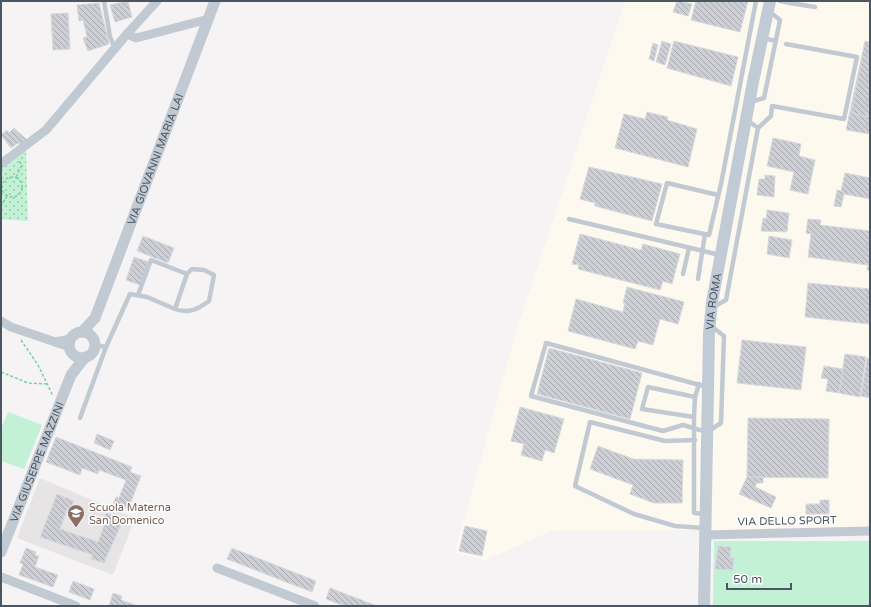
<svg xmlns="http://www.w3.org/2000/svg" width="871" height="607" font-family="'Varela Round',sans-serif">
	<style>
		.commercial { fill: #fdf9ef }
		.education { fill: #e6e4e5 }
		.grass { fill: #c3f1d5 }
		.park { fill: url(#park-dots) }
		.building { fill: url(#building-back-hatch); stroke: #d7d9de }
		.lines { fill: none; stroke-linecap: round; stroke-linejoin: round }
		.path { stroke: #7ad0a6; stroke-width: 1.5; stroke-dasharray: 3 2; stroke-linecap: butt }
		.service { stroke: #c1cad2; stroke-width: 4.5 }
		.minor { stroke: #c1cad2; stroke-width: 9 }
		.tertiary { stroke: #c1cad2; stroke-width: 11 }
		.secondary { stroke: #c1cbd6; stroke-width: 12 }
		.labels { text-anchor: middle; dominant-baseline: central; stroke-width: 3; stroke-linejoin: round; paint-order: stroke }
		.street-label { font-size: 11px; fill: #4a5661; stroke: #fff }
		.education-label { font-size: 11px; fill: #785e54; stroke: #fff; text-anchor: start }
	</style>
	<defs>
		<pattern id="park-dots" width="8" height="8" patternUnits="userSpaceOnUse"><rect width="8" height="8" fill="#c3f1d5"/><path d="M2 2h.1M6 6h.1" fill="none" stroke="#a0c6b0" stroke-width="1.8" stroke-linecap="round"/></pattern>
		<pattern id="building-back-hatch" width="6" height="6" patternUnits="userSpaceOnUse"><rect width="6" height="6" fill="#cdcfd5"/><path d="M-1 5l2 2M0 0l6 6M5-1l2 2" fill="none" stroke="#a8abb0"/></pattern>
	</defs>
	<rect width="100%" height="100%" fill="#f5f3f3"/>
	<path class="commercial" d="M625,1H870V498L867,529L551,531L486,560L455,553L516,332Z"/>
	<path class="education" d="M40,478L135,518L113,575L17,538Z"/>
	<g class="grass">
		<path d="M8,412L42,425L24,469L1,461V429Z"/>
		<path d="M714,541H870V606H713Z"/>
	</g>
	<path class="park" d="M26,150L28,221L1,219V169Z"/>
	<g class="building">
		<path d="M128,1L132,17L115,22L110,5Z"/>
		<path d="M677,1L692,4L688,16L673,12Z"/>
		<path d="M696,1H748L740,32L691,20Z"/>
		<path d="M99,3L109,44L88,51L83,38L87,37L83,20L79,21L77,5Z"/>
		<path d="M68,13L70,49L53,50L51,14Z"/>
		<path d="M662,41L671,44L665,65L656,62Z"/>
		<path d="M674,41L738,57L731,86L667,68Z"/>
		<path d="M865,41L870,42V134L846,130Z"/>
		<path d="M653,43L658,45L654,61L649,59Z"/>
		<path d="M862,57L870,58V117L851,113Z"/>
		<path d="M647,112L668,117L667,120L697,129L688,167L615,148L624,114L645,119Z"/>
		<path d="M14,128L27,140L20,145L18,143L11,148L1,135L7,130L9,133Z"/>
		<path d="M773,138L801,144L799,156L815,160L808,194L790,190L794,172L767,166Z"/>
		<path d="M589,167L662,184L652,221L595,206V203L580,199Z"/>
		<path d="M845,173L870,178V199L844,194L841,207L834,206L837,190L841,191Z"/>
		<path d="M765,175L775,176L774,197L757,195L759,179H765Z"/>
		<path d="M767,210L789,213L787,232L761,231L763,218L766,219Z"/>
		<path d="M808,219L821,220L820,225L870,231V271L867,270L868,265L808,257L811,234L806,233Z"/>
		<path d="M580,234L641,250L643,244L680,254L672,284L663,281L660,290L578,269L579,265L572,264Z"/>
		<path d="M143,236L174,248L168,263L137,251Z"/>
		<path d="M769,236L792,240L789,258L767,254Z"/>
		<path d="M134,257L149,262L140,285L126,280Z"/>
		<path d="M808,283L870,289L869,324L805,317Z"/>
		<path d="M627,287L684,302L678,324L660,319L653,345L638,341L635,349L568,331L576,299L623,312L625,303H623Z"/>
		<path d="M742,340L806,347L801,390L737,383Z"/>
		<path d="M549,348L642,373L630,419L537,394Z"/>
		<path d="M845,354L866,357L860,397L839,393Z"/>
		<path d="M867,358L870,359V398L861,396Z"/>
		<path d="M824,366L843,369L839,393L826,391L828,379L821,378Z"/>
		<path d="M520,407L564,419L554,453L545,450L542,461L521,455L524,444L511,441Z"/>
		<path d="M748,418L829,419L828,478L747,477Z"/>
		<path d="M97,434L114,441L110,450L94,443Z"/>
		<path d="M56,437L132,467L130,472L141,476L128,509L113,504L116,497L119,498L126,480L99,470L98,474L82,468L80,475L46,462Z"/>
		<path d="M598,446L633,459L683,460L682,503H654L630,494L633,485L590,469Z"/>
		<path d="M747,477H763V483H757L755,487L776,497L771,508L739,494Z"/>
		<path d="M57,494L74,501L70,510L67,509L60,529L98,542L105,523L103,522L106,513L123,520L104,563L91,559L93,555L40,537Z"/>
		<path d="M820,500H829V514H806V504H820Z"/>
		<path d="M465,526L487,531L482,556L459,551Z"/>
		<path d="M718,546L731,547L730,558H734L733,570L715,569Z"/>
		<path d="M26,548L36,552L35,555L39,556L35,567L58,575L53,587L19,575L23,564L20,563Z"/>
		<path d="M232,548L316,581L312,592L227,559Z"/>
		<path d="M73,581L94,589L90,600L69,592Z"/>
		<path d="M330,588L377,606H345L326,599Z"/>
		<path d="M113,593L122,596L121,600L139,606H109Z"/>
	</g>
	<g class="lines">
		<g class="path">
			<circle cx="12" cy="187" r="10"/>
			<path d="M16,177L22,165L19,161"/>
			<path d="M1,207L7,196"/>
			<path d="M21,340L38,365L53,396"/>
			<path d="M1,372L28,383L47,384"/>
		</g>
		<g class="service">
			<path d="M104,1L110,37L115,48"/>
			<path d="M780,1L790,3"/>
			<path d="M790,1V3L815,7"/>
			<path d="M762,38L776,41"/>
			<path d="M751,102L764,98L780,20L770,12"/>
			<path d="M758,128L771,116L772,106L844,119L857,57L786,44"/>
			<path d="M718,195L667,183L656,224L709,235L721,184L756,1"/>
			<path d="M569,219L720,255"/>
			<path d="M683,274L689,248"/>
			<path d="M698,279L705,234"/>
			<path d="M138,295L151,260L187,274"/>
			<path d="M713,307L726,300L758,128L747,120"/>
			<path d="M95,345L106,347L130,294L147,297L175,309C189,314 198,309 209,301L214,275L204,270L192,269L187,274L175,309"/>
			<path d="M699,384L695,397L648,387L642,409L694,417V513L705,514"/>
			<path d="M707,387L546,343L531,396L663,431L683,425L707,432L721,423L724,336L711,326"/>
			<path d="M694,417L695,397"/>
			<path d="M80,418L106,347"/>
			<path d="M695,440L665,441L590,422L575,486L634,514L675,526L704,528"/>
		</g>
		<g class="minor">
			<path d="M127,34L157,1"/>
			<path d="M1,164L46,130L127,34L136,38L205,20L208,21"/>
			<path d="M1,321L11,327L70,347"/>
			<path d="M55,342L71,339"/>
			<path d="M705,535L870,531"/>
			<path d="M217,568L315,606"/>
			<path d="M1,577L76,606"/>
		</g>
		<g class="tertiary">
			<path id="s1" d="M82,332L95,318L215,1"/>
			<circle cx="82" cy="345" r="13"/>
			<path id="s2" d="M1,552L71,375L85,357"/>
		</g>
		<path class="secondary" id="s3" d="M704,606L709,333L712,302L753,82L770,1"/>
	</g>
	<defs>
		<g id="school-pin" transform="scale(0.9)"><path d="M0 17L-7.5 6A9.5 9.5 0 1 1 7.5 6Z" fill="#8d6e63" stroke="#fff"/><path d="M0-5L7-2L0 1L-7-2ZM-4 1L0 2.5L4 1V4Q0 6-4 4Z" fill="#fff"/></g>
	</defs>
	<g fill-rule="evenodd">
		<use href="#school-pin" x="76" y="513"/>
	</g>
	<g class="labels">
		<g class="street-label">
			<text stroke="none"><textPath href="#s1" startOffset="189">VIA GIOVANNI MARIA LAI</textPath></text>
			<text stroke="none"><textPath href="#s3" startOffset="305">VIA ROMA</textPath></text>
			<text stroke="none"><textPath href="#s2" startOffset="97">VIA GIUSEPPE MAZZINI</textPath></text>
			<text transform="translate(787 521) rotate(-1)">VIA DELLO SPORT</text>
		</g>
		<g class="education-label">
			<text x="89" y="507">Scuola Materna<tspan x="89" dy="13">San Domenico</tspan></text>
		</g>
	</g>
	<rect width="871" height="607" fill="none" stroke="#4a5661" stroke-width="4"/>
	<path d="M727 583v6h64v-6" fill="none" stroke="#4a5661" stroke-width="2"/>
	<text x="733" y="583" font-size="12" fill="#4a5661" stroke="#ffffff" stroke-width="3" paint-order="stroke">50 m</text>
</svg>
